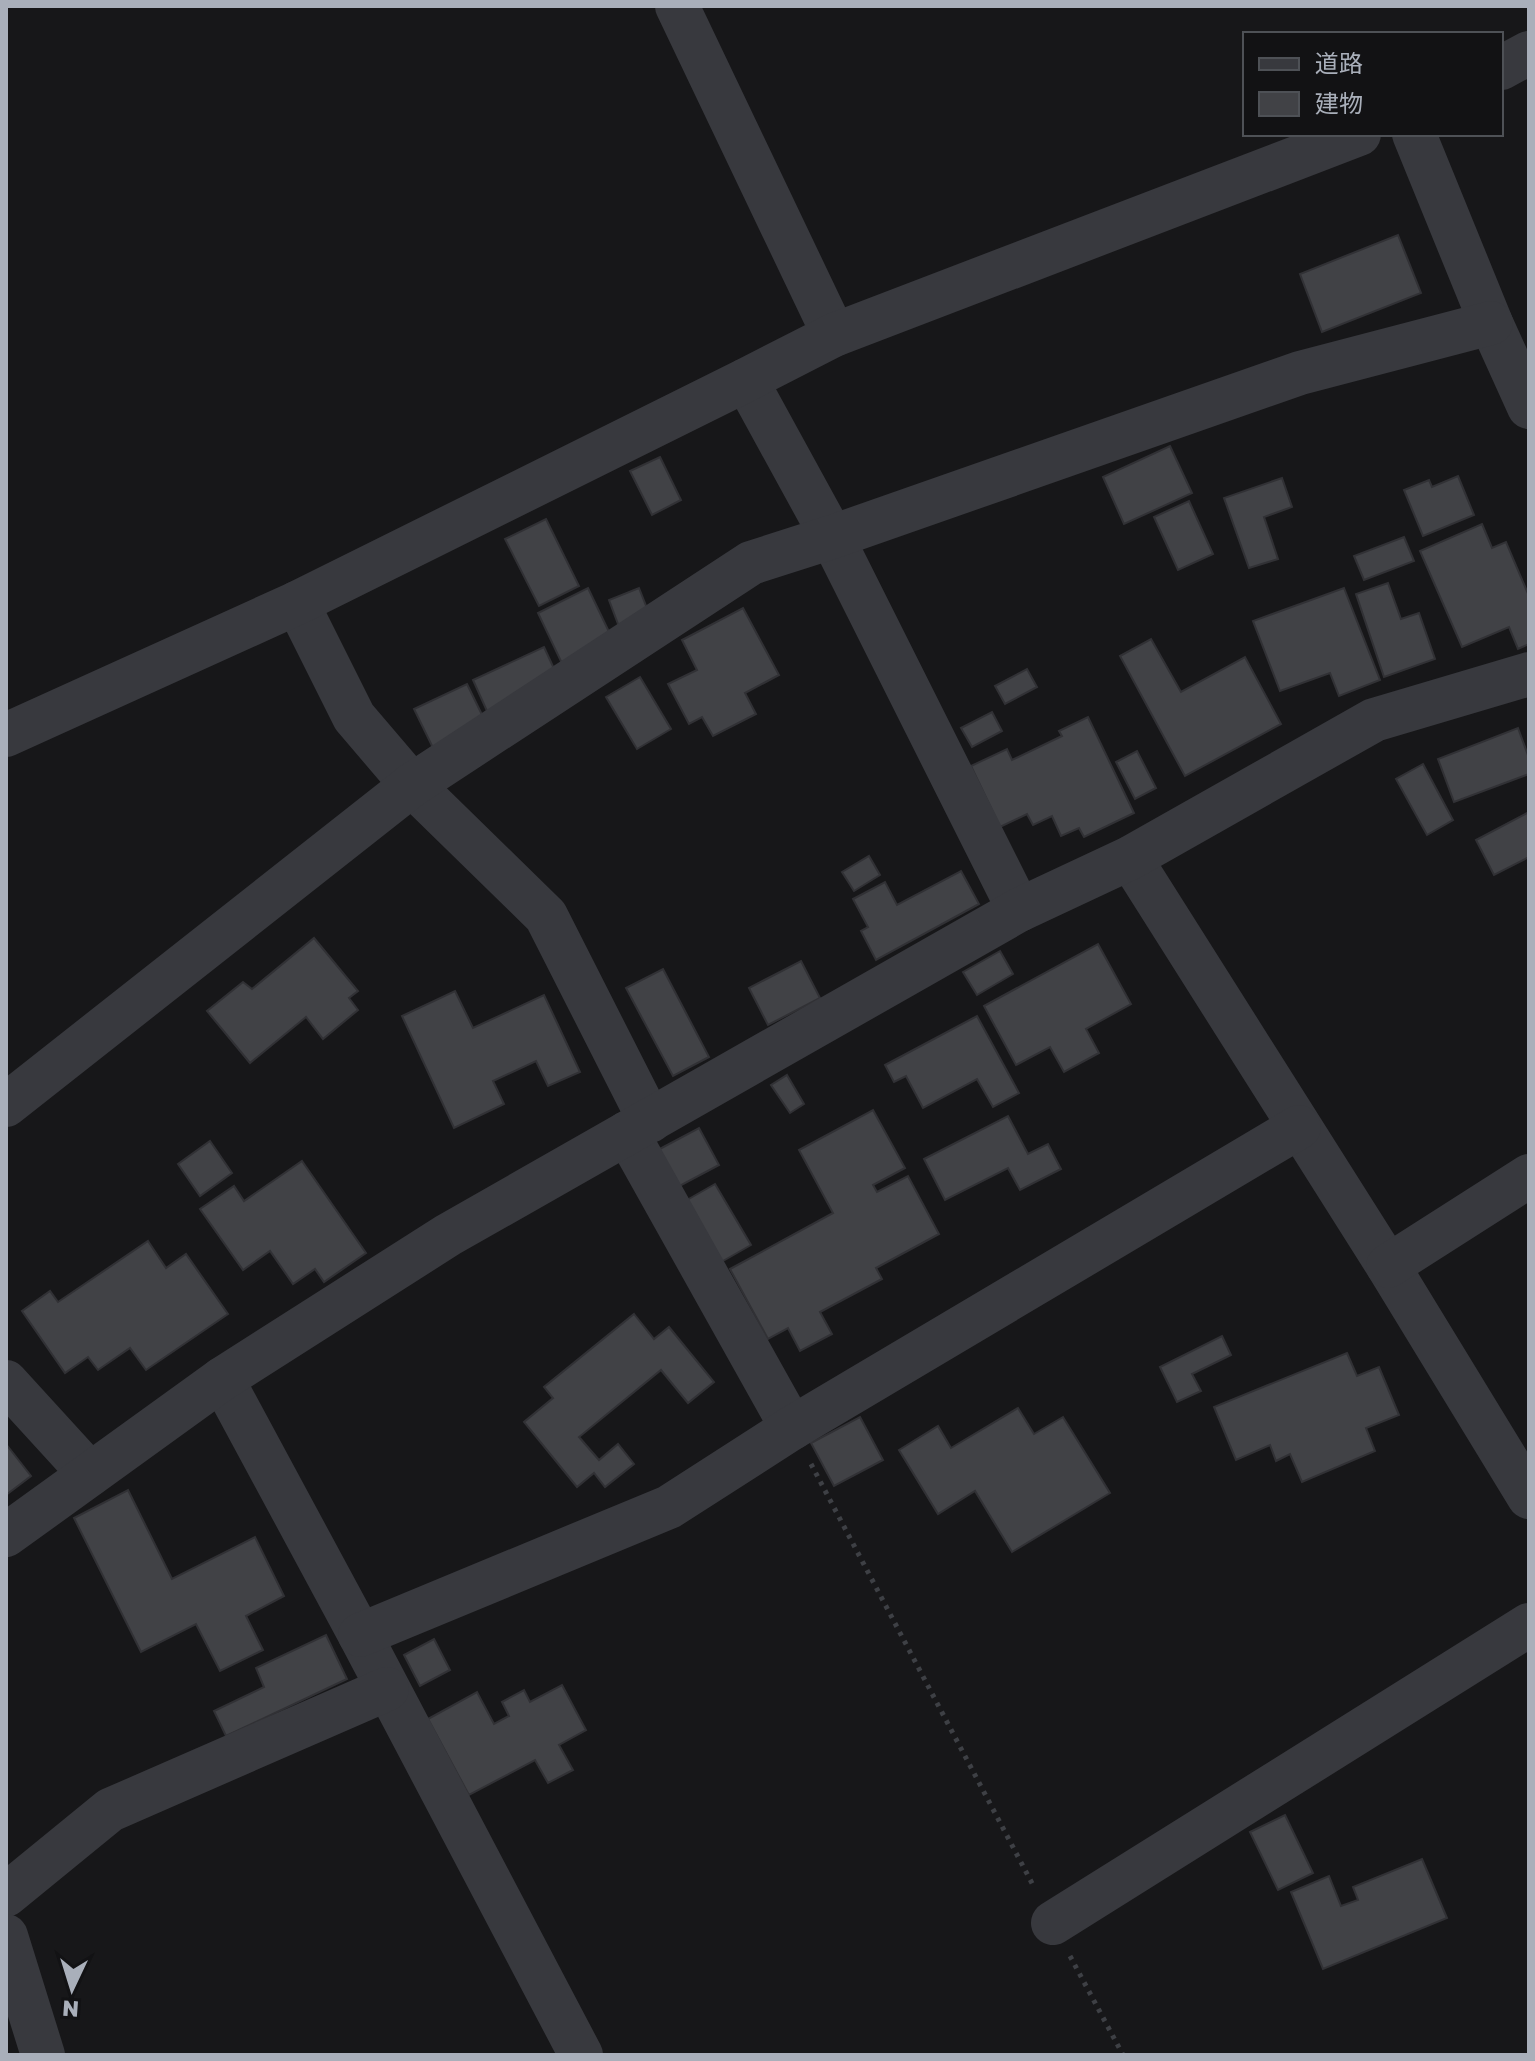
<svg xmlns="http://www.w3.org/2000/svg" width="1535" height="2061" font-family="'Golos Text','Noto Sans JP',sans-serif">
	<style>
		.building { fill: #414246; stroke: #313135; stroke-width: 2 }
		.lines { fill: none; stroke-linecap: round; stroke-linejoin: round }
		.path { stroke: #3e4045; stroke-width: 5; stroke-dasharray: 4 6; stroke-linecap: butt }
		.minor { stroke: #38393e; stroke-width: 44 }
	</style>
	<rect width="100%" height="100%" fill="#171719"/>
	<g class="building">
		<path d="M1398,235L1421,293L1322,332L1300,274Z"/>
		<path d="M1170,446L1192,493L1124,524L1103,477Z"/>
		<path d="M660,457L681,500L652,515L630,471Z"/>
		<path d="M1458,476L1474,515L1423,536L1404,490L1429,480L1432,487Z"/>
		<path d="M1282,478L1292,507L1264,517L1278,559L1249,568L1224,498Z"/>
		<path d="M1189,501L1213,554L1178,570L1154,517Z"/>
		<path d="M546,519L579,586L539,606L505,539Z"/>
		<path d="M1482,524L1492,548L1506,542L1529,596V644L1518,649L1509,627L1462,647L1420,551Z"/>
		<path d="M1404,537L1414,561L1364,580L1354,556Z"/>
		<path d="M1388,583L1401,619L1419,613L1435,659L1384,677L1356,594Z"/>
		<path d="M588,588L611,636L567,674L538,613Z"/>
		<path d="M639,588L652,621L621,632L609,600Z"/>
		<path d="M1344,588L1380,680L1339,696L1330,673L1280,691L1253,621Z"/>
		<path d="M743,608L779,675L745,693L756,714L713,736L702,717L689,724L668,684L697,670L682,640Z"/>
		<path d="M1151,639L1181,692L1245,657L1281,724L1185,776L1120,656Z"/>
		<path d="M544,647L562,686L491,720L473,680Z"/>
		<path d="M1027,669L1037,687L1005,704L995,686Z"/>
		<path d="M640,677L671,729L637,749L606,697Z"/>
		<path d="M467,684L488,727L435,752L414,709Z"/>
		<path d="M992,712L1002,731L972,747L961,728Z"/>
		<path d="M1088,717L1134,813L1084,837L1079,828L1061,836L1052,816L1033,825L1027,814L1000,827L971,766L1007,749L1012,760L1062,736L1059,731Z"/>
		<path d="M1518,728L1529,758V774L1454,802L1438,759Z"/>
		<path d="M1137,751L1156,788L1135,799L1116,762Z"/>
		<path d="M1423,764L1453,820L1427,835L1396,779Z"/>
		<path d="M1529,812V857L1494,875L1476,840Z"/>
		<path d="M869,856L880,875L854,891L842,872Z"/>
		<path d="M961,871L979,904L876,960L861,931L868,927L853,899L885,882L897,905Z"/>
		<path d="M314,938L358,991L349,998L358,1010L323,1039L306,1017L250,1063L207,1011L243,982L252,989Z"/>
		<path d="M1098,944L1131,1004L1086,1029L1099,1053L1064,1072L1050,1047L1016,1065L984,1006Z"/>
		<path d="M1000,951L1013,974L977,995L963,972Z"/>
		<path d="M801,961L820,998L768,1025L749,988Z"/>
		<path d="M663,969L709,1057L673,1076L626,988Z"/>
		<path d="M455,991L473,1028L544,995L580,1072L548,1086L536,1061L493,1081L504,1104L454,1128L402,1016Z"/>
		<path d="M977,1016L1019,1093L993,1107L977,1079L923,1108L906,1076L894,1082L885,1065Z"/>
		<path d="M787,1075L804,1104L790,1113L771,1085Z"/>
		<path d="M873,1110L905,1168L873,1185L877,1192L908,1176L939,1234L876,1268L882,1279L820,1312L832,1334L800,1351L788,1328L768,1339L730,1269L833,1213L799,1150Z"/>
		<path d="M1008,1116L1028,1154L1048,1144L1061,1169L1020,1190L1008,1168L945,1200L924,1159Z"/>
		<path d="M699,1128L719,1165L674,1189L654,1152Z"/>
		<path d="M210,1141L232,1173L200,1196L178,1164Z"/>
		<path d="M302,1161L366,1253L324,1282L315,1269L293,1284L270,1251L243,1270L200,1209L234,1186L244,1201Z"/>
		<path d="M715,1184L751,1245L716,1265L680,1204Z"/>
		<path d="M148,1241L166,1268L186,1254L228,1314L146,1370L130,1348L98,1370L88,1357L65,1373L22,1311L50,1291L58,1302Z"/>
		<path d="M634,1314L654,1339L669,1327L714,1382L688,1403L661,1370L579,1437L599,1460L618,1444L634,1464L605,1487L594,1473L577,1487L524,1422L553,1398L544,1387Z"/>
		<path d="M1222,1336L1231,1355L1192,1374L1201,1391L1177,1402L1160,1367Z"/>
		<path d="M1347,1353L1357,1376L1379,1367L1399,1415L1366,1428L1375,1451L1302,1482L1290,1454L1276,1461L1270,1445L1236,1460L1214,1407Z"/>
		<path d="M1018,1408L1034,1434L1063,1417L1110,1493L1012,1552L975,1491L938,1514L899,1450L938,1426L951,1448Z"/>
		<path d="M860,1417L883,1460L834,1486L811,1443Z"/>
		<path d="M6,1444L31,1476L6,1495Z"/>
		<path d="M128,1490L172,1579L255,1537L284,1596L246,1616L263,1650L220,1671L196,1624L141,1652L74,1518Z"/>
		<path d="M326,1635L347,1679L226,1736L214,1711L264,1687L256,1668Z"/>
		<path d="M434,1639L450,1670L420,1686L404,1655Z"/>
		<path d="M562,1685L586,1730L559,1745L573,1770L548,1783L535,1760L469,1795L428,1719L477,1692L494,1724L509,1716L502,1702L524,1690L530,1702Z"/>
		<path d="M1285,1815L1313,1873L1278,1890L1250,1832Z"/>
		<path d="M1422,1859L1447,1918L1323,1969L1291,1892L1329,1876L1341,1906L1358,1900L1353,1887Z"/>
	</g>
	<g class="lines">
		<g class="path">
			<path d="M811,1464L1034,1887"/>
			<path d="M1070,1956L1123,2055"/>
		</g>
		<g class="minor">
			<path d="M677,6L834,335"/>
			<path d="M1501,68L1529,53"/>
			<path d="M1414,134L1491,323L1529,407"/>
			<path d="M746,380L832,537L1019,910"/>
			<path d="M297,603L354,717L412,785L546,916L650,1121"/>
			<path d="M6,735L297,603L746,380L834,335L1359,134"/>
			<path d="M1130,858L1388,1266L1529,1497"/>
			<path d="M6,1105L412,785L751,563L832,537L1300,373L1491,323"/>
			<path d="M627,1133L792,1428"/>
			<path d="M1388,1266L1529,1176"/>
			<path d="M222,1379L360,1635L581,2055"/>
			<path d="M6,1382L90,1474"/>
			<path d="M6,1535L222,1379L448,1235L1019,910L1130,858L1374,720L1529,674"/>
			<path d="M360,1635L669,1507L792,1428L1299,1127"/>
			<path d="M6,1895L110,1810L387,1689"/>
			<path d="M1053,1923L1529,1625"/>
			<path d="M6,1936L43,2055"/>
		</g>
	</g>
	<rect width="1535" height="2061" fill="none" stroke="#a9afba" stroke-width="16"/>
	<rect x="1243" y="32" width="260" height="104" fill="#121214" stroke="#4e5156" stroke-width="2"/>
	<rect x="1259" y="58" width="40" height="12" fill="#38393e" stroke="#4e5156" stroke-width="2"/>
	<text x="1315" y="72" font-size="24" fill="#a9afba">道路</text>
	<rect x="1259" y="92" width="40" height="24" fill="#414246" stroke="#4e5156" stroke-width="2"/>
	<text x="1315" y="112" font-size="24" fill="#a9afba">建物</text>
	<g transform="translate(72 1989) rotate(184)" stroke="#121214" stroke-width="6" paint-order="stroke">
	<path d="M0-6L14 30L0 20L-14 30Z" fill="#a9afba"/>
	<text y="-12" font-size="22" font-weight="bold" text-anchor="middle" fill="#a9afba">N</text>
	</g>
</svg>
